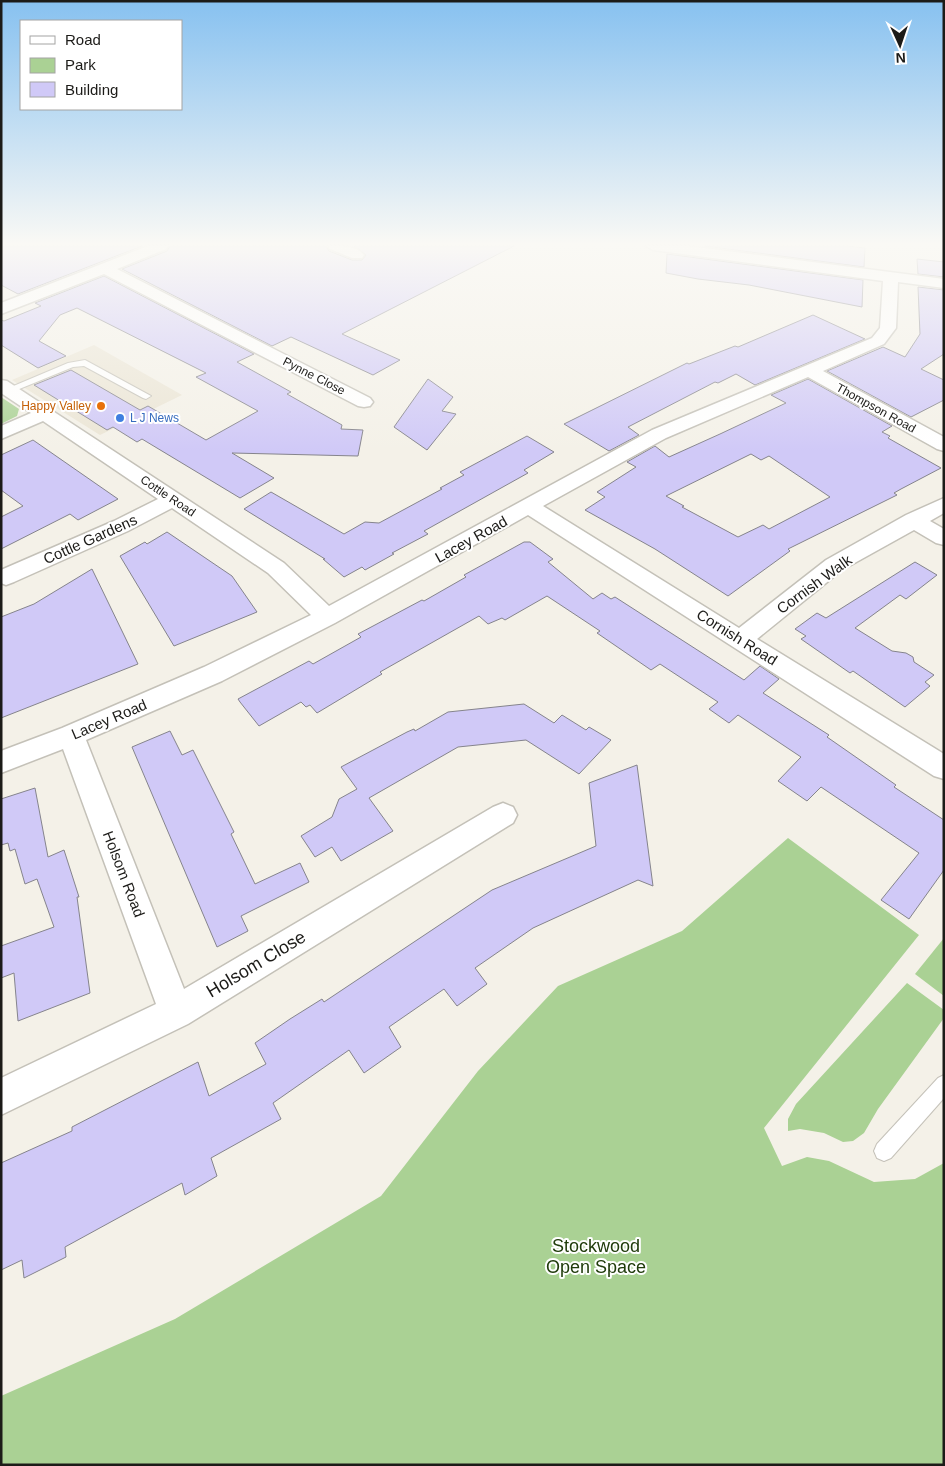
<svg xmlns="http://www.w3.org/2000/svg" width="945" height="1466" font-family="Helvetica,sans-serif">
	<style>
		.built { fill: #ebe5d5 }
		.green { fill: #aad194 }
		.building { fill: #d0c9f7; stroke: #85848c; fill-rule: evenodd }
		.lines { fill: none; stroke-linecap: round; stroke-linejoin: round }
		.lane-casing { stroke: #c4c1b8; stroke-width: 2 }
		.street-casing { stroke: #c4c1b8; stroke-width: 3 }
		.lane { fill: #fff; fill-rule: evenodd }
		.street { fill: #fff; fill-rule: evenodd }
		.food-dot { fill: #e8710a; stroke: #fff; stroke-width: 2 }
		.shop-dot { fill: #3f7fe0; stroke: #fff; stroke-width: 2 }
		.labels { text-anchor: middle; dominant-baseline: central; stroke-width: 4; stroke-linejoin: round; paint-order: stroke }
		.far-street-label { font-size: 12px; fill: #1c1b18; stroke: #fff }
		.far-food-label { font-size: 12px; fill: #c56008; stroke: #fff; text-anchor: end }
		.far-shop-label { font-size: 12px; fill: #366cbe; stroke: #fff; text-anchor: start }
		.street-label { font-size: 15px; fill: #1c1b18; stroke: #fff }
		.near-street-label { font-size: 18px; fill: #1c1b18; stroke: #fff }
		.near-park-label { font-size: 18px; fill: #203c0b; stroke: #fff }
	</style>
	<rect width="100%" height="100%" fill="#f4f1e8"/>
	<path class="built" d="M94,345L182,395L100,435L12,380Z"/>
	<g class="green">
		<path d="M1,397L19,409L17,416L1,424Z"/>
		<path d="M788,838L919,935L764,1128L782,1166L807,1157L829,1161L874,1182L915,1179L944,1163V1465H1V1396L175,1319L381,1196L478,1071L558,986L682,931Z"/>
		<path d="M944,938V996L915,974Z"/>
		<path d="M907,983L944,1010V1018L878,1109L864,1133L853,1141L843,1142L824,1133L800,1129L788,1131V1119L796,1104Z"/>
	</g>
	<g class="building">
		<path d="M1,246H142L18,294L1,285Z"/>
		<path d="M170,246H326L329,251L352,260H362L366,255L354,246H514L342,334L400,360L373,375L291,337L272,346L122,269L167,251Z"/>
		<path d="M705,246H847L865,248L864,267Z"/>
		<path d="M667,254L863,280L862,307L749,285L698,279L666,273Z"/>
		<path d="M917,259L944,262V277L918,274Z"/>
		<path d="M104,276L254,354L237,362L291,392L287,394L342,425L341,429L363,430L358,456L232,453L274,478L240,498L142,439L137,442L113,427L107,430L34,385L71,370L140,410L148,406L206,440L258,411L196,377L206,373L77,308L60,315L39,341L66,356L38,368L1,345V320L4,321L41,306L35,303Z"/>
		<path d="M918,287L944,290V354L921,369L944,380V400L911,417L827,371L883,347L905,357L920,334Z"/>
		<path d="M813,315L865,339L755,385L736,374L718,383L715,382L628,427L639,435L609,451L564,424L687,363L689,364L735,346L738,347Z"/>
		<path d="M428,379L453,397L442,411L456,414L427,450L394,427Z"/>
		<path d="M808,379L892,426L882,432L890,436L888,438L941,468L901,489L894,493L897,495L788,549L790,551L728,596L655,549L585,510L605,497L597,492L636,467L627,462L655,446L669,457L720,434L786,403L771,395ZM751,454L761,460L769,456L830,497L769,529L763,525L738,537L682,507L684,506L666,496Z"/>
		<path d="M527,436L554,452L524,470L528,473L424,531L428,534L392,553L394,554L365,570L362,567L344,577L323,559H325L244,509L271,492L344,534L365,522L379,523L442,489L440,488L464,475L460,472Z"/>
		<path d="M33,440L118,499L78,520L70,514L1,549V517L23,506L1,490V455Z"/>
		<path d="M167,532L232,576L257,612L174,646L120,556L145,542L147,544Z"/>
		<path d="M524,542H530L553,559L548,562L593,599L602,593L611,599L615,597L744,680L760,666L779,679L763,693L829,735L827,737L896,785L894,787L944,820V870L909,919L881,900L919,853L821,787L807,801L778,781L801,757L738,715L729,723L709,709L718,702L660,664L651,670L597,633L600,631L547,596L505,620L502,618L488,624L479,616L380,672L382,674L317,713L310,705L306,707L301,702L259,726L240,702L238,699L309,661L313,664L361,637L358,634L422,600L424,601L466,577L464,575Z"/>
		<path d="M915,562L937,575L906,599L900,595L855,628L892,651L906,653L913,657L914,662L934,675L925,682L930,686L905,707L853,671L850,673L801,639L806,636L795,629L817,613L826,618Z"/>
		<path d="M92,569L138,664L1,718V617L34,604Z"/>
		<path d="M524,704L554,723L562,715L586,730L589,727L611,740L579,774L526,740L458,747L369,798L393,831L341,861L332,847L315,857L301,836L332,817L339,799L357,789L341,767L407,732L414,729L415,731L448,712Z"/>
		<path d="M170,731L182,755L193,750L234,832L231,834L255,884L300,863L309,882L241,916L248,931L217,947L132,747Z"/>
		<path d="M637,765L653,886L638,880L533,928L475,968L487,984L457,1006L444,989L389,1027L401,1047L364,1073L349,1050L273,1103L281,1119L211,1158L217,1176L185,1195L182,1183L65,1247L66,1257L24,1278L22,1260L1,1270V1163L72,1131V1127L198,1062L209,1096L266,1064L255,1043L290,1019L322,999L324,1002L492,890L596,846L589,783Z"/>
		<path d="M35,788L48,857L64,850L79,897H77L90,993L18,1021L14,973L1,978V946L54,927L37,879L25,884L15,849L10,851L8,843L1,845V799Z"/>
	</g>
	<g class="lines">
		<g class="lane-casing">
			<g id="lane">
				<path d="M85,360L151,396L146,399L143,398L84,366L73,367L12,392L9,393L4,390L68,363Z"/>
				<path d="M944,1075V1098L891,1158L884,1161L877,1158L874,1151L877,1144L938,1078Z"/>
			</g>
		</g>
		<g class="street-casing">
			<g id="street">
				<path d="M148,246H168L166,249L117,269L370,398L373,402L370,406L364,407L358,406L104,274L1,314V303Z"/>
				<path d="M328,246C340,246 356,245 364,255L362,258H352L330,249Z"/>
				<path d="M646,246H688L944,279V288L898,282L896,328L884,344L823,371L944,437V451L937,449L808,377L666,438L543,506L739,628L826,560L906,515L944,498V513L930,521L944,529V545L936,543L914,530L842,570L757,639L944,754V779L934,776L528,515L335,623L222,681L86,740L184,989L493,807L503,803L513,807L517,815L513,823L188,1024L1,1115V1078L156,1004L63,749L1,773V751L62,728L204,667L311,615L268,573L172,508L128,531L14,582L6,585L1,583V570L114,521L158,499L43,421L1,439V426L31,413L1,393V380L7,381L284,563L329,606L652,430L872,338L880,328L883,281L653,250Z"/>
			</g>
		</g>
		<use href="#lane" class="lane"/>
		<use href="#street" class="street"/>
	</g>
	<linearGradient id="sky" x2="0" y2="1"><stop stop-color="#87c1f0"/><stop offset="0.54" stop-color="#faf9f5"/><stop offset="1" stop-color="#faf9f5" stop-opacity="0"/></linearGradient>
	<rect width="945" height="452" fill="url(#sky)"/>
	<circle class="food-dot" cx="101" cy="406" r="5"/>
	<circle class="shop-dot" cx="120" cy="418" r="5"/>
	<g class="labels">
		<g class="far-street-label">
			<text transform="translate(314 376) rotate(27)">Pynne Close</text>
			<text transform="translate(876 408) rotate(29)">Thompson Road</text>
			<text transform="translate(168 496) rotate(34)">Cottle Road</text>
		</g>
		<g class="far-food-label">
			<text x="91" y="406">Happy Valley</text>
		</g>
		<g class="far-shop-label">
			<text x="130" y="418">L J News</text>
		</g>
		<g class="street-label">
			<text transform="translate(90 539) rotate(-24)">Cottle Gardens</text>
			<text transform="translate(471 539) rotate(-29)">Lacey Road</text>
			<text transform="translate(814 584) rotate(-36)">Cornish Walk</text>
			<text transform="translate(737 637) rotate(32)">Cornish Road</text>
			<text transform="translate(109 719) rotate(-23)">Lacey Road</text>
			<text transform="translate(124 874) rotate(69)">Holsom Road</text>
		</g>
		<g class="near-street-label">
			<text transform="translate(256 964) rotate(-31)">Holsom Close</text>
		</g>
		<g class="near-park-label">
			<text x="596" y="1246">Stockwood<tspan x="596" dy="21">Open Space</tspan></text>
		</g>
	</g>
	<rect width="945" height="1466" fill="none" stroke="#1c1b18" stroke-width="5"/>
	<rect x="20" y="20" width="162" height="90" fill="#ffffff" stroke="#a4a4a3"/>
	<rect x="30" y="36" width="25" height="8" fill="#ffffff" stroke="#a4a4a3"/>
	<text x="65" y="45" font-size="15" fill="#1c1b18">Road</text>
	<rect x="30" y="58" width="25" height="15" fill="#aad194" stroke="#a4a4a3"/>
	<text x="65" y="70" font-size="15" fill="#1c1b18">Park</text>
	<rect x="30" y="82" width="25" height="15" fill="#d0c9f7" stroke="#a4a4a3"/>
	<text x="65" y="95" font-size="15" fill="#1c1b18">Building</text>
	<g transform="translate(900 45) rotate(177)" stroke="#ffffff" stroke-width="4" paint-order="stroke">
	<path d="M0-4L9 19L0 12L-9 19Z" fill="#1c1b18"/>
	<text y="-8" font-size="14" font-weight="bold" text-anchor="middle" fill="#1c1b18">N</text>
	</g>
</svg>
